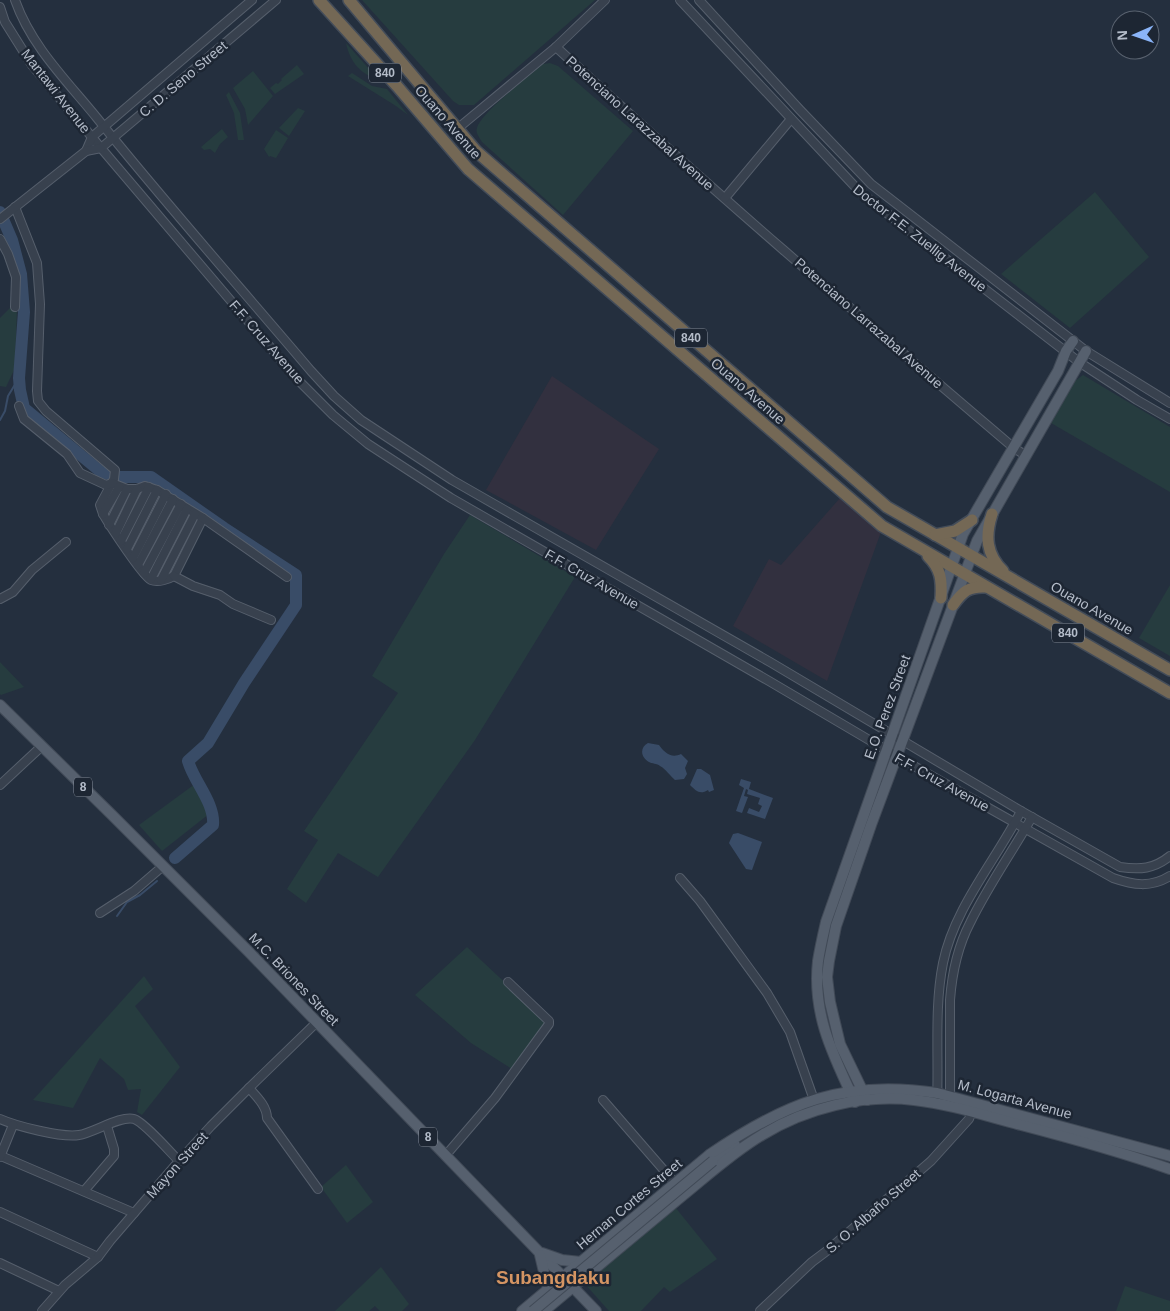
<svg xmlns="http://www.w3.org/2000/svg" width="1170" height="1311" font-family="Helvetica,sans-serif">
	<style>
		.medical { fill: #32303f }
		.green { fill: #263c3f }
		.water { fill: #394c67 }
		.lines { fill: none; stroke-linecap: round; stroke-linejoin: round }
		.stream { stroke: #394c67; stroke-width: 2 }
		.river { stroke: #394c67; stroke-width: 12 }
		.minor-casing { stroke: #565f6c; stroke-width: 10 }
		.major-casing { stroke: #414a57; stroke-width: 12 }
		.highway-casing { stroke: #434c59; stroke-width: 14 }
		.minor { stroke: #38414e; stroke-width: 8 }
		.major { stroke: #56606e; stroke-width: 10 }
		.highway { stroke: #746855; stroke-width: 11 }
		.major-bridge-casing { stroke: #414a57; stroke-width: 12; stroke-linecap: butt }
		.major-bridge { stroke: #56606e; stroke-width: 10 }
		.labels { text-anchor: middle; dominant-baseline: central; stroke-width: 5; stroke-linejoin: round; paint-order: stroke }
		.shield { fill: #1d2633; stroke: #878f9c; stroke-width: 1 }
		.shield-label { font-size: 12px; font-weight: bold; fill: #b4bcc9 }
		.street-label { font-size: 14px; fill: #b4bcc9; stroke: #1d2633 }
		.district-label { font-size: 19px; font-weight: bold; fill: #d59563; stroke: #1d2633 }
	</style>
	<rect width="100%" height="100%" fill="#242f3e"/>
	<g class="medical">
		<path d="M552,376L659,449L596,550L486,490Z"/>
		<path d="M840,498L881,532L827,681L733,626L769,559L781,565Z"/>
	</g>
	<g class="green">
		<path d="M362,0H595L474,105H459L453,101Z"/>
		<path d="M346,43L379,80C360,74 350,62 346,43Z"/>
		<path d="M550,63L558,66L633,131L563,215L482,142C480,138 475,133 477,128C481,113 529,76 543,64Z"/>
		<path d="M297,65L304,74L275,94L270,88L276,83L278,84L282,80L281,79Z"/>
		<path d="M253,71L273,96L248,125L245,109L233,88Z"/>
		<path d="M352,73L372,86L387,89L408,115L396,106L348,76Z"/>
		<path d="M229,92L240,113L244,140H238L234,113L226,95Z"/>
		<path d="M298,108L305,111L289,136L279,128Z"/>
		<path d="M222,129L228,137L220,144L215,153L210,149L204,150L201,147Z"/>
		<path d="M276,130L288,138L276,158L270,156L269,157L264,149Z"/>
		<path d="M1095,192L1149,257L1070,328L1001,274Z"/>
		<path d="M11,307L17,308L15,368L6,387L0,386V318Z"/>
		<path d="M1083,375L1170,427V492L1051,423L1075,381Z"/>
		<path d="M470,515L575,577L475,740L378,877L338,853L306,903L287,889L318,840L304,831L398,693L372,676L444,554Z"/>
		<path d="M1170,585V656L1139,638Z"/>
		<path d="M0,662L24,687L1,695L0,694Z"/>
		<path d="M195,784L209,814L162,851L139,825Z"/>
		<path d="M467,947L544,1019L545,1026L512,1069L471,1043L415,995Z"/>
		<path d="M144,976L153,989L135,1006L180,1067L142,1115L137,1112L141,1089L128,1090L124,1079L100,1058L73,1108L33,1100Z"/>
		<path d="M346,1165L373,1202L347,1223L321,1187Z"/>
		<path d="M675,1207L717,1259L670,1292L664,1287L641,1311H609L585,1284Z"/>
		<path d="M381,1267L409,1304L402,1311H380L375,1306L369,1311H335Z"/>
		<path d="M1125,1286L1170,1301V1311H1116Z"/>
	</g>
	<g class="water">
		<path d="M648,743L659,745C664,752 671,759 681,754L688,761L685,768L687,774L684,779L675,780C670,776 666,769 660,766C657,763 652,764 649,762C640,757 640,747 648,743Z"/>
		<path d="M697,769H701L710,775L714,790L709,792L708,790C700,795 696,791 690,785Z"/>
		<path d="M741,779L751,782L749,789L773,798L765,819L747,813L749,808L759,812L762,806L758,804L760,798L747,794L748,790L746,789L744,796L748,797L742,813L736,811L744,788L739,785Z"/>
		<path d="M738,833L762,842L752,870L746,869L729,843L733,834Z"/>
	</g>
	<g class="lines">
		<g class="stream">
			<path d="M0,420L5,411L8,396L19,378"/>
			<path d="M117,916L127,902L140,895L157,881"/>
		</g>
		<path class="river" d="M0,212L12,240L21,274L24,312L19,378L20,390L24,408L101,472L120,477H151L224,528L296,575V605L244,683L208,743L188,761C194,782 215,803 213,825L175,858"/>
		<g class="minor-casing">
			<g id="minor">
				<path d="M15,0C31,46 67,81 97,118C166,204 239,286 311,371L334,396L361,420L452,480L770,662L1021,811L1120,867C1140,870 1154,869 1170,856"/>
				<path d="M680,0L861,193L1079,362L1137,400L1170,419"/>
				<path d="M699,0L800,110L871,184L1086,351L1170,403"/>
				<path d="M0,7L5,22L32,65L101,148L299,381L333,415L368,444L451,498L769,681L898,757L1113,878C1133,885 1151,888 1170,876"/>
				<path d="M556,47C705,184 859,316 1014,448L1025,455"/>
				<path d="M457,129L556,47L605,0"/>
				<path d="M86,151L92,137L252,0"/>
				<path d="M725,198L791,119"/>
				<path d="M15,207L37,263L40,304L37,391L38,401L46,411L115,470L114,479L100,505L103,514C110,526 142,575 151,580C158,583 169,579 174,576L203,518"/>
				<path d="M0,219L86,151L101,148L276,0"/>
				<path d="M0,239L8,254L16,277L15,307"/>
				<path d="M19,406L24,419L67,454L80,473L106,485L112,483L127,489H137L145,486L157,490L203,518L287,577"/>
				<path d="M103,514L119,487"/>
				<path d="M109,525L127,489"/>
				<path d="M116,533L137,489"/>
				<path d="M121,541L149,487"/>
				<path d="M127,549L157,490"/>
				<path d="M133,558L166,494"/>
				<path d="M138,565L173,499"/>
				<path d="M144,573L181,504"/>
				<path d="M174,576L193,586L220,595L233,604L271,620"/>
				<path d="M151,579L187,509"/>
				<path d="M161,580L195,514"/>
				<path d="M0,599L13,592L32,570L66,542"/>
				<path d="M0,785L42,746"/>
				<path d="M680,878L700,901L767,993L790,1032L814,1100"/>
				<path d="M100,913L134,891L163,866"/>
				<path d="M249,1088C256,1096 267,1106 267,1118L318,1189"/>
				<path d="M603,1100L675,1183"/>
				<path d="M950,1100V1000C952,974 958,946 970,923C988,886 1012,852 1032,817"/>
				<path d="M937,1103C939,1057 934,1008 943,963C954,908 996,860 1021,811"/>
				<path d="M0,1119C16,1126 62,1138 79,1135C93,1133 121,1115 134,1119C144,1122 170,1152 179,1161"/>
				<path d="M446,1155L495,1098L549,1024V1021L508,982"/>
				<path d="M1,1156L134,1213"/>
				<path d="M0,1157L13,1125"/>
				<path d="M84,1191L114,1156V1149L107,1126"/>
				<path d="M0,1212L98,1257"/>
				<path d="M0,1263L59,1291"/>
				<path d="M42,1311L65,1285L98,1257L110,1241L179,1161L211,1126L249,1088L317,1022"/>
				<path d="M760,1311L812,1262L828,1250L931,1161L969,1119L973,1109"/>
			</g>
		</g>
		<g class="major-casing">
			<g id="major">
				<path d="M0,705L111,814L248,951L596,1311"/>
				<path d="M867,1100L840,1044L830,1002L827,977L829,961L836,926L871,825L977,541L1086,351"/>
				<path d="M855,1102C833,1055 812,1014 818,961C820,948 823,935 826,922L963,534L1058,371L1066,351L1073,341"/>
				<path d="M713,1161L735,1145"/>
				<path d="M542,1253L562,1260L581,1262"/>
				<path d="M540,1255L548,1289"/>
				<path d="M522,1311L709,1155C785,1103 843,1079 937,1093L1170,1156"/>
				<path d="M544,1311C590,1273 635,1235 681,1197C707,1176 733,1152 762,1135C806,1108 862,1094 914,1100C950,1104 986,1116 1021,1125C1071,1138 1121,1152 1170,1169"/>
			</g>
		</g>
		<g class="highway-casing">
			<g id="highway">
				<path d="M319,0L397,86L468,169L882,526L1170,693"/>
				<path d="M349,0L476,151L887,507L1170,670"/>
				<path d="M992,514C985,536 986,554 1003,571"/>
				<path d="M935,535L955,531L972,520"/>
				<path d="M928,556C941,569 942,580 941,598"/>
				<path d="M953,605C963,591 969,586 986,587"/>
			</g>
		</g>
		<use href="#minor" class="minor"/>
		<use href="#major" class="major"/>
		<use href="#highway" class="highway"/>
		<g class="major-bridge-casing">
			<path id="major-bridge" d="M533,1311L713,1161"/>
		</g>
		<use href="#major-bridge" class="major-bridge"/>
	</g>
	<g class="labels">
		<g class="shield">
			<rect x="369" y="63.5" width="32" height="19" rx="4"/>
			<rect x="675" y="328.5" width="32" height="19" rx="4"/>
			<rect x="1052" y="623.5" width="32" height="19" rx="4"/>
			<rect x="74" y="777.5" width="18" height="19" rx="4"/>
			<rect x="419" y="1127.5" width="18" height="19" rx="4"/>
		</g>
		<g class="shield-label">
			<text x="385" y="73">840</text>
			<text x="691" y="338">840</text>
			<text x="1068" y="633">840</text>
			<text x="83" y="787">8</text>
			<text x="428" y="1137">8</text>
		</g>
		<g class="street-label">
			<text transform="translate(183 79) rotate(-40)">C. D. Seno Street</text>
			<text transform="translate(56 91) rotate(52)">Mantawi Avenue</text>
			<text transform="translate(448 122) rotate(49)">Ouano Avenue</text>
			<text transform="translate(640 123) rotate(42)">Potenciano Larazzabal Avenue</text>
			<text transform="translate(920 238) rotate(38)">Doctor F.E. Zuellig Avenue</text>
			<text transform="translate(869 323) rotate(41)">Potenciano Larrazabal Avenue</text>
			<text transform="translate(267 342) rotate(49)">F.F. Cruz Avenue</text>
			<text transform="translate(748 391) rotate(41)">Ouano Avenue</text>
			<text transform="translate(592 579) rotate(30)">F.F. Cruz Avenue</text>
			<text transform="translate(1092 608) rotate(30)">Ouano Avenue</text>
			<text transform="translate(887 707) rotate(-70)">E.O. Perez Street</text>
			<text transform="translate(942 782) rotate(29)">F.F. Cruz Avenue</text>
			<text transform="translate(294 979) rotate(46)">M.C. Briones Street</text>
			<text transform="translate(1015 1099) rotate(15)">M. Logarta Avenue</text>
			<text transform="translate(177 1165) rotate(-48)">Mayon Street</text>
			<text transform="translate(629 1204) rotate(-40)">Hernan Cortes Street</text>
			<text transform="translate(873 1211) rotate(-41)">S. O. Albaño Street</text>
		</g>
		<g class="district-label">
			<text x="553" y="1277">Subangdaku</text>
		</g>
	</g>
	<g transform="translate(1135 35) rotate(268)"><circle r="24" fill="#1d2633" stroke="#59626f"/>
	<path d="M0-4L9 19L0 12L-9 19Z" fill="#8ab4f8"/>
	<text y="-8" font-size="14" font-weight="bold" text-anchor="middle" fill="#b4bcc9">N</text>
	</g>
</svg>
